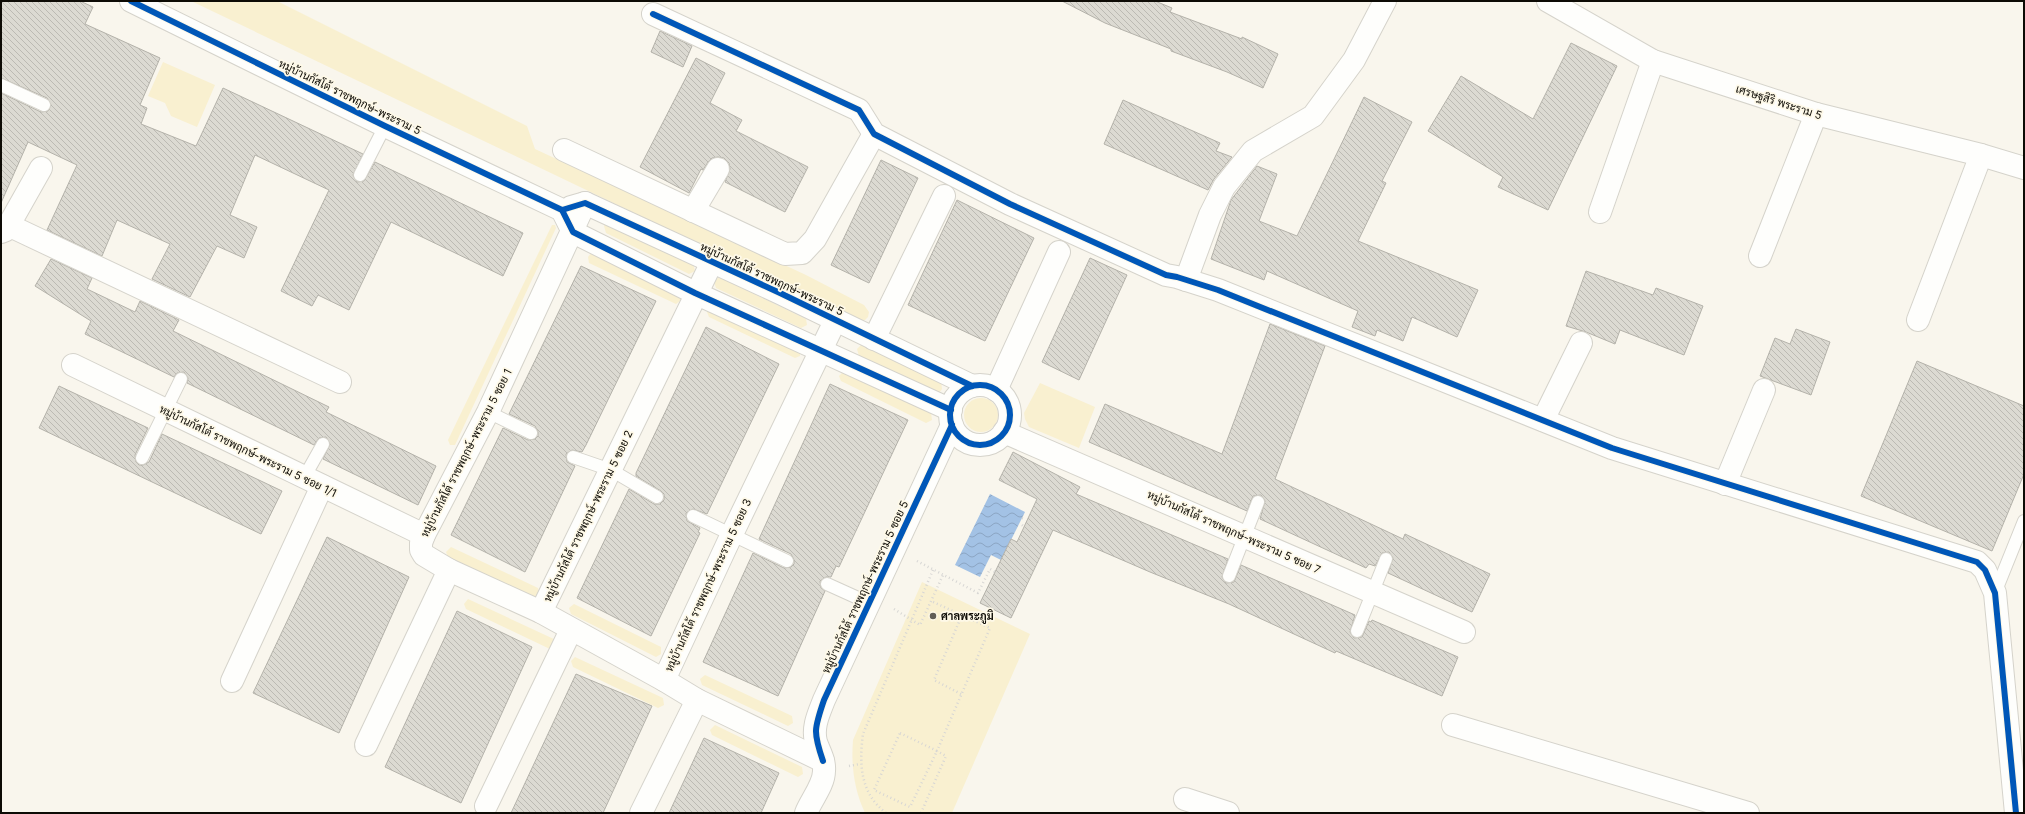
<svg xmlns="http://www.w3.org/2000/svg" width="2025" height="814" font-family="Inter,Sarabun,sans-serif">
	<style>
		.green { fill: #f9f0d0 }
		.water { fill: url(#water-waves) }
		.building { fill: url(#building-back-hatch); stroke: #b4b2aa }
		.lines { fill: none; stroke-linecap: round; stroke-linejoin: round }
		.lane-casing { stroke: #d5d3cb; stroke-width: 14 }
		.street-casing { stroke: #d5d3cb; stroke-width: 24 }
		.path { stroke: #d7d6d4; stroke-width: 2.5; stroke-dasharray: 1 3; stroke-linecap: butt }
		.lane { stroke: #fefefc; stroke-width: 12 }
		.street { stroke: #fefefc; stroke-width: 22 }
		.cycleway-casing { stroke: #fef9e8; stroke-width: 8 }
		.cycleway { stroke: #0057b8; stroke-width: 6 }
		.poi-dot { fill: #605d56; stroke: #fef9e8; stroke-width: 1.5 }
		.labels { text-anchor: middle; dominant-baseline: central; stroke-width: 3.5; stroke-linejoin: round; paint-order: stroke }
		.street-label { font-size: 11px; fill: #0d0b05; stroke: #fef9e8 }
		.poi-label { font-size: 11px; font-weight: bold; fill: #0d0b05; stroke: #fef9e8; text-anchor: start }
	</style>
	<defs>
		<pattern id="water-waves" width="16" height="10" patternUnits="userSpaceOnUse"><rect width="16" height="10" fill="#a3c2e5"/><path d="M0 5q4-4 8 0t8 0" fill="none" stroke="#8ba5c3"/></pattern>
		<pattern id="building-back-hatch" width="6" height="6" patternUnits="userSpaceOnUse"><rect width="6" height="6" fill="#dcdad2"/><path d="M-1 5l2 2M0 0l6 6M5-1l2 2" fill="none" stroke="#bcbab3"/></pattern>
	</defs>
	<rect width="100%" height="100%" fill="#f9f6ed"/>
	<g class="green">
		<path d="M191,1H277L527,126L535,149L806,275L864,305L869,312L868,317L865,320H858Z"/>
		<path d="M163,62L215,85L197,127L171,116L165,103L148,96Z"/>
		<path d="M605,223L693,263L695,271L689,274L606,233L604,226Z"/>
		<path d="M552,225H555L556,228L455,445H450L448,440Z"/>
		<path d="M592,252L681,298L680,301L676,304L589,263L588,257Z"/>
		<path d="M719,277L806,319L807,325L801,328L716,288L714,282Z"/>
		<path d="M709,308L800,352V356L795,358L709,317L707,312Z"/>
		<path d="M862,344L941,381L942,389L939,393H935L859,356L857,349Z"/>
		<path d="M844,371L931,413L932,420L926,423L841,381L839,376Z"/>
		<path d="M1040,383L1095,407L1079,448L1029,427L1025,419L1024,413Z"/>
		<circle cx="981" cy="415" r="17"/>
		<path d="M451,547L538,588L539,592L537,597L534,598L448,557L446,552Z"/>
		<path d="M922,582L1030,634L952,813H865C854,790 851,765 853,740Z"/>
		<path d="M468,599L556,640L552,650L466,609L464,604Z"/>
		<path d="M574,604L661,647V654L656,657L571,614L569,608Z"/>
		<path d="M575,657L663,698L664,705L658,708L573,667L571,661Z"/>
		<path d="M705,675L792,716L793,723L788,726L702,685L700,679Z"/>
		<path d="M715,725L802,767L803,774L798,777L712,735L710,730Z"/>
	</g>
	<path class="water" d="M990,494L1025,512L1001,560L991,555L980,577L955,565Z"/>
	<g class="building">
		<path d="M1,1H80L93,7L85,24L160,58L140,105L147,108L141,124L196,146L223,88L363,154L353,175L357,182L364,181L375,162L523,233L503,276L391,222L349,310L318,295L312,306L281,291L329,190L255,155L230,215L257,227L244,258L217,246L190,297L152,279L170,244L117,220L102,256L47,230L77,165L28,142L1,203V93L41,112L48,111L51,105L47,98L1,78Z"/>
		<path d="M1062,1H1155L1172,8L1170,12L1242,39V37L1278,54L1263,88L1227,72L1171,51V49L1105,23Z"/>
		<path d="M660,31L692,46L683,67L651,52Z"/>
		<path d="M1571,43L1617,66L1548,210L1498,187L1503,177L1428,131L1461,76L1533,119Z"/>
		<path d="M696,58L725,73L710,103L742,120L736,131L808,167L785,212L725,182L730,169L729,163L724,158L718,157L712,158L708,162L703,170L701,169L689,193L640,167Z"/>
		<path d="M1364,97L1412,122L1382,181L1386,183L1358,241L1478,290L1457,337L1412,317L1403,341L1377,330L1375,336L1352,327L1358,311L1267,271L1264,280L1211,259L1231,200L1257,166L1277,174L1259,221L1297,236Z"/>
		<path d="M1123,100L1220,143L1216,151L1232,157L1214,179L1208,190L1104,144Z"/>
		<path d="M881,160L918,178L869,283L831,265Z"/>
		<path d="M957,200L1034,238L985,341L908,305Z"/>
		<path d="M1090,258L1127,275L1079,380L1042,362Z"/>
		<path d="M51,259L92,278L87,289L135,312L140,301L179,320L173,331L329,407L326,412L436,466L418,505L323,459L330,444L326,437L319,438L314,445L187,383L188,378L184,372L177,373L174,377L85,334L91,321L35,286Z"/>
		<path d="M581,266L656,301L586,445L582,452L572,450L566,454L567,462L575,466L525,572L451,535L503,428L528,440L535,439L538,436V432L535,426L509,414Z"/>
		<path d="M1586,271L1653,295L1656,288L1703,306L1684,355L1620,330L1615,344L1586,332L1566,326Z"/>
		<path d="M1270,324L1325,346L1275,479L1403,539L1405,534L1490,574L1472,612L1388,573L1393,558L1389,552L1382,553L1375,566L1369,564L1366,568L1260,519L1265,501L1261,495L1253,496L1247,511L1089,442L1105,404L1222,454Z"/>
		<path d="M706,327L779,364L707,514L693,509L686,513L687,521L700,528L698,532L700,533L651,636L577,598L629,489L654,504H660L664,500V494L661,491L636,476V473Z"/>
		<path d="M1796,329L1830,342L1811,395L1760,376L1775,338L1790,344Z"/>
		<path d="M1917,361L2024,406V474L1992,551L1861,496Z"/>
		<path d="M830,384L908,420L839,567L836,566L831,577H826L820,581L821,588L825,591L778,696L703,662L753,553L784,568L791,567L794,564V560L791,554L759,539Z"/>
		<path d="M59,386L148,428L135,455L136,462L139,465H143L149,462L162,434L282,491L261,534L39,428Z"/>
		<path d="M1013,452L1080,487L1076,494L1228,559L1222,577L1226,583L1234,582L1241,565L1355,615L1350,632L1354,638L1362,637L1369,621L1371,622L1372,620L1458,657L1442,696L1336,651L1335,653L1229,604L1150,572L1053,530L1011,618L980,603L1011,539L1017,542L1037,499L999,480Z"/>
		<path d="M327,537L409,577L339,733L253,693Z"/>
		<path d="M457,611L532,647L461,803L385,767Z"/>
		<path d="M576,674L652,706L603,813H511Z"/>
		<path d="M704,738L779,773L761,813H669Z"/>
	</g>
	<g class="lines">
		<g class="lane-casing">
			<g id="lane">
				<path d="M1,85L44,105"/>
				<path d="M360,175L385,126"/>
				<path d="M488,412L531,433"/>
				<path d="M573,457L611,470L657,497"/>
				<path d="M142,458L181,379"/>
				<path d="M305,476L323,444"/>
				<path d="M693,516L787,561"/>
				<path d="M1229,576L1258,502"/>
				<path d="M827,584L869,603"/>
				<path d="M1995,593L2024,521"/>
				<path d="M1357,631L1386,559"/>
			</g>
		</g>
		<g class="street-casing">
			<g id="street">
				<path d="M131,1L385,126L562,210L573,232L695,293L951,410"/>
				<path d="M1548,1L1653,61L1816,114L1981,155L2024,168"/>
				<path d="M653,14L859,110L874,134L1010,204L1166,275L1177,277L1218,290L1612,448L1977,562L1985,570L1995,593L2016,813"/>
				<path d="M564,150L785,254L802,253L815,239L874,134"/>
				<path d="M585,203L488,412L424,535L421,543V550L424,555L449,570L541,612L664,680L697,700L823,761"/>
				<path d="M571,207L585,203L780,293L972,386"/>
				<path d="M693,211L718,169"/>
				<path d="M1600,212L1653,61"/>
				<path d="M8,225L340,382"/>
				<path d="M1,232L6,230L41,168"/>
				<path d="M1760,256L1816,114"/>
				<path d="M1186,280L1210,215L1224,187L1253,151L1313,116L1354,60L1385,1"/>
				<path d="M1918,320L1981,155"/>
				<path d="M874,339L944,196"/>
				<path d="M73,365L424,535"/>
				<circle cx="980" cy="415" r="30"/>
				<path d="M996,390L1059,252"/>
				<path d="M1543,420L1581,343"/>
				<path d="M1004,432L1464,632"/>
				<path d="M1725,484L1764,390"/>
				<path d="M541,612L712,262"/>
				<path d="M664,680L732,534L836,319"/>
				<path d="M232,681L322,486"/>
				<path d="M1453,725L1748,813"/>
				<path d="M366,745L449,570"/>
				<path d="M1185,799L1228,813"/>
				<path d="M486,806L571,630"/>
				<path d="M641,813L697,700"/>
				<path d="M806,813C811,800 824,785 824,771C825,760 819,751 816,742C812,727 819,713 824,700L952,425"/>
			</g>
		</g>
		<g class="path">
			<path d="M1022,518L1025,519"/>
			<path d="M1022,525L1024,527"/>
			<path d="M917,561L978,593L990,569L995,572"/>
			<path d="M894,609L920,625L943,575"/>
			<path d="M961,694L934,680L962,615"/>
			<path d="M900,733L937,751L910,807L874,790Z"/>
			<path d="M849,766L860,764"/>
			<path d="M886,813C860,793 859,764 863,734L933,570"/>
			<path d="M921,813L946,756L937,751L990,628L931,601"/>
		</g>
		<use href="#lane" class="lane"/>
		<use href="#street" class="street"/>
		<g class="cycleway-casing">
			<g id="cycleway">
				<path d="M131,1L385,126L562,210L573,232L695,293L951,410"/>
				<path d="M653,14L859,110L874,134L1010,204L1166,275L1177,277L1218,290L1612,448L1977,562L1985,570L1995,593L2016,813"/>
				<path d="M562,210L585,203L780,293L972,386"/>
				<circle cx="980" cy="415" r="30"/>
				<path d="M823,761C813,732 814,729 824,700L952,425"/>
			</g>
		</g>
		<use href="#cycleway" class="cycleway"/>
	</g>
	<circle class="poi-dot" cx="933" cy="616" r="4"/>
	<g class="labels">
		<g class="street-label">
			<text transform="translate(350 97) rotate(26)">หมู่บ้านกัสโต้ ราชพฤกษ์-พระราม 5</text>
			<text transform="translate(1779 102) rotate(18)">เศรษฐสิริ พระราม 5</text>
			<text transform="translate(772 279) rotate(25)">หมู่บ้านกัสโต้ ราชพฤกษ์-พระราม 5</text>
			<text transform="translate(248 451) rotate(26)">หมู่บ้านกัสโต้ ราชพฤกษ์-พระราม 5 ซอย 1/1</text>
			<text transform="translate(466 453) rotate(-63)">หมู่บ้านกัสโต้ ราชพฤกษ์-พระราม 5 ซอย 1</text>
			<text transform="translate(588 516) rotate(-64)">หมู่บ้านกัสโต้ ราชพฤกษ์-พระราม 5 ซอย 2</text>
			<text transform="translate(1234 532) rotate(24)">หมู่บ้านกัสโต้ ราชพฤกษ์-พระราม 5 ซอย 7</text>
			<text transform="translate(708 585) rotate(-65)">หมู่บ้านกัสโต้ ราชพฤกษ์-พระราม 5 ซอย 3</text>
			<text transform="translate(865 587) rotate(-65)">หมู่บ้านกัสโต้ ราชพฤกษ์-พระราม 5 ซอย 5</text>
		</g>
		<g class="poi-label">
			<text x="941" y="616">ศาลพระภูมิ</text>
		</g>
	</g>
	<rect width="2025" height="814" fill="none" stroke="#0d0b05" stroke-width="4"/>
</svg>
